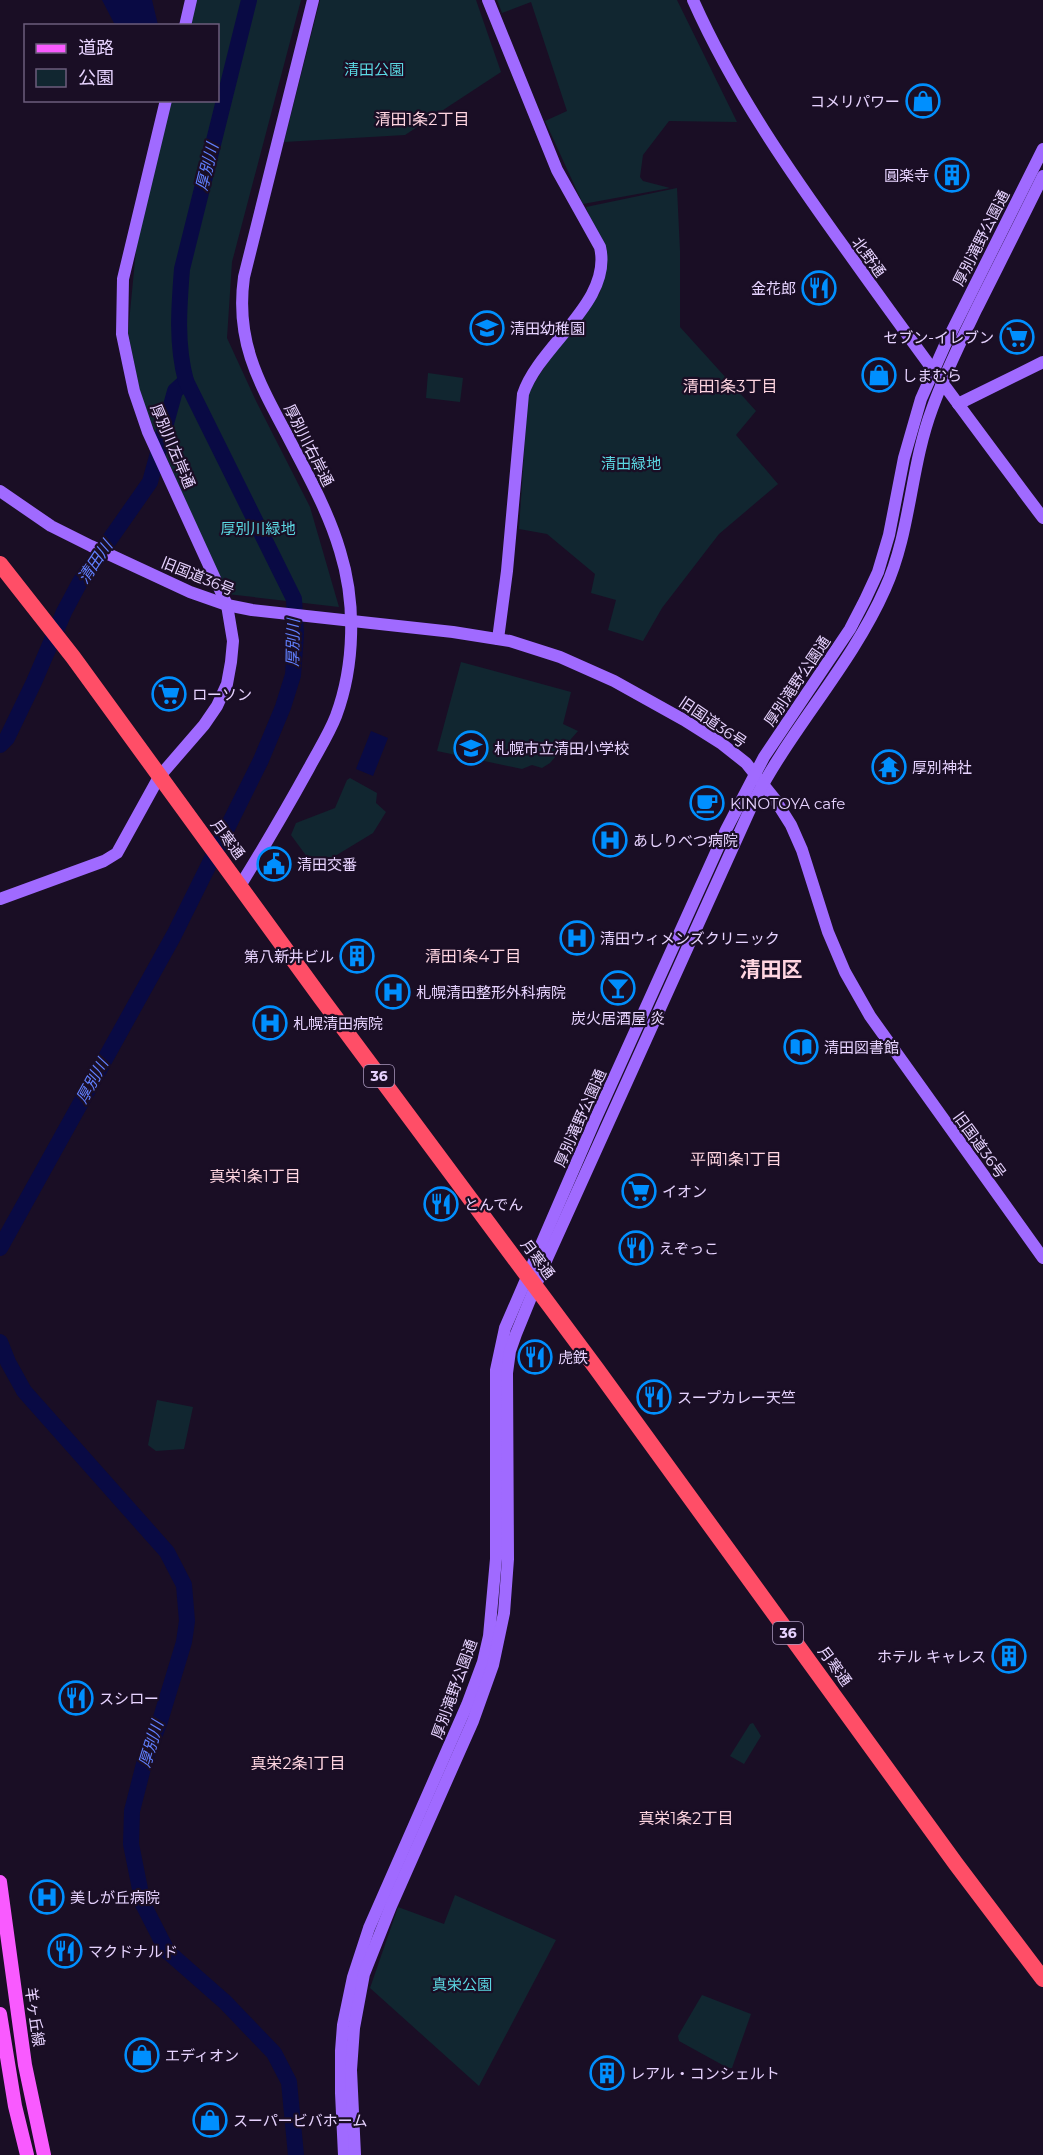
<svg xmlns="http://www.w3.org/2000/svg" width="1043" height="2155" font-family="Montserrat,'Noto Sans JP',sans-serif">
	<style>
		.green { fill: #112630 }
		.water { fill: #090a44 }
		.lines { fill: none; stroke-linecap: round; stroke-linejoin: round }
		.river { stroke: #090a44; stroke-width: 16 }
		.secondary { stroke: #a06aff; stroke-width: 12 }
		.primary { stroke: #f95aff; stroke-width: 14 }
		.highway { stroke: #ff4e67; stroke-width: 16 }
		.labels { text-anchor: middle; dominant-baseline: central; stroke-width: 4.5; stroke-linejoin: round; paint-order: stroke }
		.shield { fill: #1a0e25; stroke: #aa98be; stroke-width: 1.5 }
		.shield-label { font-size: 14px; font-weight: bold; fill: #e7d3ff }
		.park-label { font-size: 15px; fill: #5bd7e2; stroke: #1a0e25 }
		.poi-label { font-size: 15px; fill: #e7d3ff; stroke: #1a0e25; text-anchor: start }
		.street-label { font-size: 15px; fill: #e7d3ff; stroke: #1a0e25 }
		.neighbourhood-label { font-size: 16px; fill: #ffd5e1; stroke: #1a0e25 }
		.water-label { font-size: 16px; font-style: italic; fill: #6180ff; stroke: #1a0e25 }
		.district-label { font-size: 21px; font-weight: bold; fill: #ffd5e1; stroke: #1a0e25 }
	</style>
	<rect width="100%" height="100%" fill="#1a0e25"/>
	<g class="green">
		<path d="M194,0H301L232,262L227,338L256,401L310,507L339,607L227,594L142,402L128,333L138,229L169,101L218,100V26L188,25Z"/>
		<path d="M320,0H476L501,72L405,135L284,142Z"/>
		<path d="M497,0H677L737,122L669,121L643,155L640,177L643,181L670,188L583,204L545,121L567,111L531,2L502,13Z"/>
		<path d="M677,188L680,251V327L756,411L736,435L778,484L719,534L662,608L643,641L608,630L616,600L591,593L595,574L547,534L519,529L528,393L557,347L600,293L607,250L593,226L586,207Z"/>
		<path d="M428,373L463,378L460,402L426,398Z"/>
		<path d="M461,662L571,692L563,724L578,731L550,763L542,768L532,765L522,769L437,751Z"/>
		<path d="M350,778L377,793L376,803L386,812L373,833L317,867L313,865L291,835L296,823L335,808L347,780Z"/>
		<path d="M157,1400L193,1407L184,1449L156,1451L148,1445Z"/>
		<path d="M753,1723L761,1736L744,1764L730,1756L750,1724Z"/>
		<path d="M455,1895L556,1940L479,2086L370,1988L398,1907L444,1924Z"/>
		<path d="M702,1995L751,2014L732,2068H728L679,2041L678,2036Z"/>
	</g>
	<g class="water">
		<path d="M102,0H152L158,25H115Z"/>
		<path d="M371,731L388,738L373,776L356,769Z"/>
	</g>
	<g class="lines">
		<g class="river">
			<path d="M0,745L7,738L34,682L64,612L80,582L150,482L175,391L186,381"/>
			<path d="M0,1248L174,935L261,760L283,707L293,675L296,634L294,599L186,381C176,344 179,307 182,269L249,0"/>
			<path d="M0,1342L8,1362L24,1391L167,1552L184,1585L187,1621L184,1642L160,1721L145,1760L132,1811L131,1844L143,1904L167,1951L225,2002L274,2053L289,2082L296,2155"/>
		</g>
		<g class="secondary">
			<path d="M488,0L557,170L600,247C613,302 539,345 523,394L507,571L498,639"/>
			<path d="M693,0C733,90 790,172 847,251C911,341 977,430 1043,518"/>
			<path d="M185,26L191,0"/>
			<path d="M958,404L1043,362"/>
			<path d="M0,491L51,526L91,546L190,592L227,605L252,610L453,632L510,641L560,657L614,681L684,720L722,744L746,763L774,798L791,825L802,850L828,932L845,972L870,1016L1043,1258"/>
			<path d="M240,886C264,847 287,808 309,768C318,751 329,734 336,716C355,665 356,602 340,551C328,510 306,472 287,435C258,381 235,340 244,277L313,0"/>
			<path d="M0,899L104,861L117,853L159,777L204,725L217,706L227,684L231,662L233,641L227,605L148,432L134,391L122,334L123,279L166,100"/>
			<path d="M344,2155L341,2093V2051L343,2025L353,1977L369,1928L467,1705L483,1662L489,1636L496,1559V1370L505,1328L595,1120L726,830L764,757L850,629L865,600L878,572L889,535L904,458L921,399L945,345L1043,149"/>
			<path d="M355,2155L351,2070L354,2028L364,1974L391,1906L473,1721L493,1665L504,1613L508,1559L507,1373L510,1351L516,1334L545,1263L752,805C790,729 851,666 885,589C911,532 910,468 932,409C944,375 960,343 976,310C998,266 1021,221 1043,176"/>
		</g>
		<g class="primary">
			<path d="M0,1882L25,2065L44,2155"/>
			<path d="M0,2014L15,2106L27,2155"/>
		</g>
		<path class="highway" d="M0,564L73,657L321,998L596,1368L956,1864L1043,1979"/>
	</g>
	<defs>
		<g id="shop-ring" transform="scale(1.725)"><circle r="9.5" fill="#1a0e25" stroke="#008ffe" stroke-width="1.5"/><path d="M-5-2.5h2.3a2.7 3.5 0 0 1 5.4 0H5L5.5 6h-11ZM-1.5-2.5h3a1.5 2.3 0 0 0-3 0Z" fill="#008ffe"/></g>
		<g id="building-ring" transform="scale(1.725)"><circle r="9.5" fill="#1a0e25" stroke="#008ffe" stroke-width="1.5"/><path d="M-4-6H4V6H1V3H-1V6H-4ZM-2.5-4.3h1.7v1.8h-1.7ZM.8-4.3h1.7v1.8H.8ZM-2.5-1h1.7V.8h-1.7ZM.8-1h1.7V.8H.8Z" fill="#008ffe"/></g>
		<g id="restaurant-ring" transform="scale(1.725)"><circle r="9.5" fill="#1a0e25" stroke="#008ffe" stroke-width="1.5"/><path d="M-5-6h1v4h1v-4h1v4h1v-4h1v5L-1.5 .5V6h-2V.5L-5-1ZM5-6V6H3V1.5H1.5Q1.5-4 5-6Z" fill="#008ffe"/></g>
		<g id="school-ring" transform="scale(1.725)"><circle r="9.5" fill="#1a0e25" stroke="#008ffe" stroke-width="1.5"/><path d="M0-5L7-2L0 1L-7-2ZM-4 1L0 2.5L4 1V4Q0 6-4 4Z" fill="#008ffe"/></g>
		<g id="supermarket-ring" transform="scale(1.725)"><circle r="9.5" fill="#1a0e25" stroke="#008ffe" stroke-width="1.5"/><path d="M-6-5.5h2.5l.6 2H6L4.5 2H-2.5L-4.4-4H-6ZM-1.5 3.2a1.3 1.3 0 1 0 .1 0ZM3 3.2a1.3 1.3 0 1 0 .1 0Z" fill="#008ffe"/></g>
		<g id="temple-ring" transform="scale(1.725)"><circle r="9.5" fill="#1a0e25" stroke="#008ffe" stroke-width="1.5"/><path d="M0-6L5-2H3V0L6.5 2.5H4V6H1.5V3h-3V6H-4V2.5H-6.5L-3 0V-2H-5Z" fill="#008ffe"/></g>
		<g id="cafe-ring" transform="scale(1.725)"><circle r="9.5" fill="#1a0e25" stroke="#008ffe" stroke-width="1.5"/><path d="M-5.5-4.5H6V0H3Q3 3.5 0 3.5H-2.5Q-5.5 3.5-5.5 0ZM3-3.2v2h1.7v-2ZM-6 4.5H4V6H-6Z" fill="#008ffe"/></g>
		<g id="hospital-ring" transform="scale(1.725)"><circle r="9.5" fill="#1a0e25" stroke="#008ffe" stroke-width="1.5"/><path d="M-5-5h3v3.5h4V-5h3V5h-3V1.5h-4V5h-3Z" fill="#008ffe"/></g>
		<g id="civic-ring" transform="scale(1.725)"><circle r="9.5" fill="#1a0e25" stroke="#008ffe" stroke-width="1.5"/><path d="M-.6-6.5H3V-4.5H.6V-3L4-1V1h2V6H-6V1h2V-1L-.6-3ZM-1.2 2.5V6h2.4V2.5Z" fill="#008ffe"/></g>
		<g id="bar-ring" transform="scale(1.725)"><circle r="9.5" fill="#1a0e25" stroke="#008ffe" stroke-width="1.5"/><path d="M-6-5H6L.8 .8V4.5H3.5V6h-7V4.5H-.8V.8Z" fill="#008ffe"/></g>
		<g id="library-ring" transform="scale(1.725)"><circle r="9.5" fill="#1a0e25" stroke="#008ffe" stroke-width="1.5"/><path d="M-6-4Q-3-5.5-.7-3.5V5Q-3 3-6 4ZM6-4Q3-5.5 .7-3.5V5Q3 3 6 4Z" fill="#008ffe"/></g>
	</defs>
	<g fill-rule="evenodd">
		<use href="#shop-ring" x="923" y="101"/>
		<use href="#building-ring" x="952" y="175"/>
		<use href="#restaurant-ring" x="819" y="288"/>
		<use href="#school-ring" x="487" y="328"/>
		<use href="#supermarket-ring" x="1017" y="337"/>
		<use href="#shop-ring" x="879" y="375"/>
		<use href="#supermarket-ring" x="169" y="694"/>
		<use href="#school-ring" x="471" y="748"/>
		<use href="#temple-ring" x="889" y="767"/>
		<use href="#cafe-ring" x="707" y="803"/>
		<use href="#hospital-ring" x="610" y="840"/>
		<use href="#civic-ring" x="274" y="864"/>
		<use href="#hospital-ring" x="577" y="938"/>
		<use href="#building-ring" x="357" y="956"/>
		<use href="#bar-ring" x="618" y="988"/>
		<use href="#hospital-ring" x="393" y="992"/>
		<use href="#hospital-ring" x="270" y="1023"/>
		<use href="#library-ring" x="801" y="1047"/>
		<use href="#supermarket-ring" x="639" y="1191"/>
		<use href="#restaurant-ring" x="441" y="1204"/>
		<use href="#restaurant-ring" x="636" y="1248"/>
		<use href="#restaurant-ring" x="535" y="1357"/>
		<use href="#restaurant-ring" x="654" y="1397"/>
		<use href="#building-ring" x="1009" y="1656"/>
		<use href="#restaurant-ring" x="76" y="1698"/>
		<use href="#hospital-ring" x="47" y="1897"/>
		<use href="#restaurant-ring" x="65" y="1951"/>
		<use href="#shop-ring" x="142" y="2055"/>
		<use href="#building-ring" x="607" y="2073"/>
		<use href="#shop-ring" x="210" y="2120"/>
	</g>
	<g class="labels">
		<g class="shield">
			<rect x="364" y="1065" width="30" height="22" rx="4.5"/>
			<rect x="773" y="1622" width="30" height="22" rx="4.5"/>
		</g>
		<g class="shield-label">
			<text x="379" y="1076">36</text>
			<text x="788" y="1633">36</text>
		</g>
		<g class="park-label">
			<text x="374" y="69">清田公園</text>
			<text x="631" y="463">清田緑地</text>
			<text x="258" y="528">厚別川緑地</text>
			<text x="462" y="1984">真栄公園</text>
		</g>
		<g class="poi-label">
			<text x="900" y="101" text-anchor="end">コメリパワー</text>
			<text x="929" y="175" text-anchor="end">圓楽寺</text>
			<text x="796" y="288" text-anchor="end">金花郎</text>
			<text x="510" y="328">清田幼稚園</text>
			<text x="994" y="337" text-anchor="end">セブン-イレブン</text>
			<text x="902" y="375">しまむら</text>
			<text x="192" y="694">ローソン</text>
			<text x="494" y="748">札幌市立清田小学校</text>
			<text x="912" y="767">厚別神社</text>
			<text x="730" y="803">KINOTOYA cafe</text>
			<text x="633" y="840">あしりべつ病院</text>
			<text x="297" y="864">清田交番</text>
			<text x="600" y="938">清田ウィメンズクリニック</text>
			<text x="334" y="956" text-anchor="end">第八新井ビル</text>
			<text x="416" y="992">札幌清田整形外科病院</text>
			<text x="618" y="1018" text-anchor="middle">炭火居酒屋 炎</text>
			<text x="293" y="1023">札幌清田病院</text>
			<text x="824" y="1047">清田図書館</text>
			<text x="662" y="1191">イオン</text>
			<text x="464" y="1204">とんでん</text>
			<text x="659" y="1248">えぞっこ</text>
			<text x="558" y="1357">虎鉄</text>
			<text x="677" y="1397">スープカレー天竺</text>
			<text x="986" y="1656" text-anchor="end">ホテル キャレス</text>
			<text x="99" y="1698">スシロー</text>
			<text x="70" y="1897">美しが丘病院</text>
			<text x="88" y="1951">マクドナルド</text>
			<text x="165" y="2055">エディオン</text>
			<text x="630" y="2073">レアル・コンシェルト</text>
			<text x="233" y="2120">スーパービバホーム</text>
		</g>
		<g class="street-label">
			<text transform="translate(981 238) rotate(-63)">厚別滝野公園通</text>
			<text transform="translate(869 257) rotate(54)">北野通</text>
			<text transform="translate(309 445) rotate(63)">厚別川右岸通</text>
			<text transform="translate(173 446) rotate(67)">厚別川左岸通</text>
			<text transform="translate(198 576) rotate(22)">旧国道36号</text>
			<text transform="translate(797 681) rotate(-56)">厚別滝野公園通</text>
			<text transform="translate(713 722) rotate(34)">旧国道36号</text>
			<text transform="translate(228 839) rotate(53)">月寒通</text>
			<text transform="translate(580 1118) rotate(-66)">厚別滝野公園通</text>
			<text transform="translate(980 1145) rotate(54)">旧国道36号</text>
			<text transform="translate(538 1259) rotate(53)">月寒通</text>
			<text transform="translate(835 1666) rotate(54)">月寒通</text>
			<text transform="translate(454 1689) rotate(-70)">厚別滝野公園通</text>
			<text transform="translate(35 2017) rotate(82)">羊ヶ丘線</text>
		</g>
		<g class="neighbourhood-label">
			<text x="422" y="119">清田1条2丁目</text>
			<text x="730" y="386">清田1条3丁目</text>
			<text x="473" y="956">清田1条4丁目</text>
			<text x="736" y="1159">平岡1条1丁目</text>
			<text x="255" y="1176">真栄1条1丁目</text>
			<text x="298" y="1763">真栄2条1丁目</text>
			<text x="686" y="1818">真栄1条2丁目</text>
		</g>
		<g class="water-label">
			<text transform="translate(207 167) rotate(-76)">厚別川</text>
			<text transform="translate(95 562) rotate(-56)">清田川</text>
			<text transform="translate(293 643) rotate(-89)">厚別川</text>
			<text transform="translate(92 1081) rotate(-61)">厚別川</text>
			<text transform="translate(151 1744) rotate(-73)">厚別川</text>
		</g>
		<g class="district-label">
			<text x="771" y="969">清田区</text>
		</g>
	</g>
	<rect x="24" y="24" width="195" height="78" fill="#1a0e25" stroke="#6c5d7c" stroke-width="1.5"/>
	<rect x="36" y="44" width="30" height="9" fill="#f95aff" stroke="#6c5d7c" stroke-width="1.5"/>
	<text x="78" y="54" font-size="18" fill="#e7d3ff">道路</text>
	<rect x="36" y="69" width="30" height="18" fill="#112630" stroke="#6c5d7c" stroke-width="1.5"/>
	<text x="78" y="84" font-size="18" fill="#e7d3ff">公園</text>
</svg>
